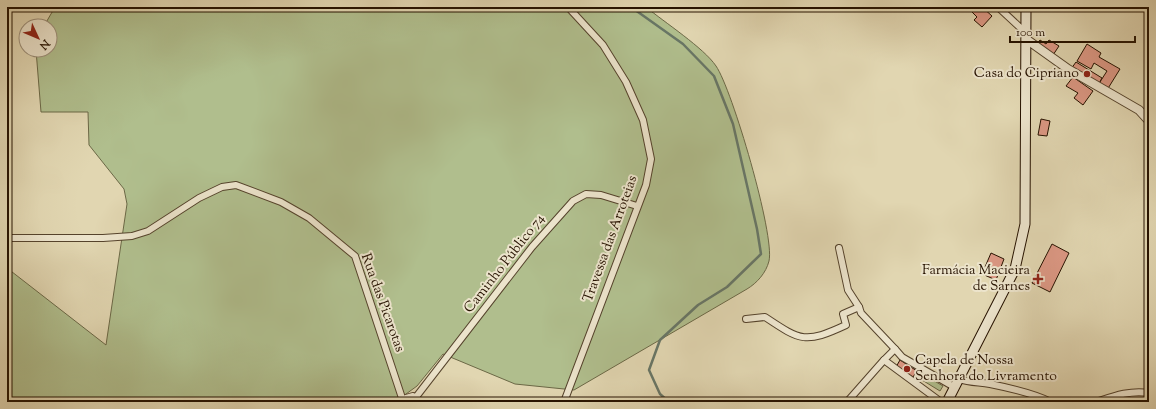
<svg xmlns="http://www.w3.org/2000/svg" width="1156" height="409" font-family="'Sorts Mill Goudy',serif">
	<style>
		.green { fill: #b0be8d; stroke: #6b6846 }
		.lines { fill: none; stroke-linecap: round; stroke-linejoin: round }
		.stream { stroke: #687666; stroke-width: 2.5 }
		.building { fill: #dc9884; stroke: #261200 }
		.minor-casing { stroke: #55432c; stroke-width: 8 }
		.tertiary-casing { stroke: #55432c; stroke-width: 10 }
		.secondary-casing { stroke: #261200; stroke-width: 11 }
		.minor { stroke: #ece4cc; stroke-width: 6 }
		.tertiary { stroke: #ece4cc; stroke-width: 8 }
		.secondary { stroke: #ece4cc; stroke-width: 9 }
		.poi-dot { fill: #8f2418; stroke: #ece4cc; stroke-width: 1.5 }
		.labels { text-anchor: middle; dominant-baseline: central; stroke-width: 4; stroke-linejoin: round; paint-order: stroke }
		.poi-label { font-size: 14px; fill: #261200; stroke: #ece4cc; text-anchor: end }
		.street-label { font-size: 14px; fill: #261200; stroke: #ece4cc }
	</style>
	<rect width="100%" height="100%" fill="#e1d6b1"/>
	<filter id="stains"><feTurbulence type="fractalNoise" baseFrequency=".005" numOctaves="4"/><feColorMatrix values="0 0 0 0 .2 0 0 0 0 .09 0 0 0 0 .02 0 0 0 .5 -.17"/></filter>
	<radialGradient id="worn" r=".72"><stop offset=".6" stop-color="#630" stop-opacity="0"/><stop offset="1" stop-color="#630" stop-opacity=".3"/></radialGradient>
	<g class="green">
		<path d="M55,7H646C664,22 704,48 716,66C732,89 775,235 769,261C766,273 757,283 747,289L574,390L515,384L443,354L417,386L395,402H7V268L106,345L127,204L124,189L89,145L88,112H41L36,50H50V26H44Z"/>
		<path d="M924,375L943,386L940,391L922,380Z"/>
	</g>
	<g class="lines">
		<path class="stream" d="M631,7L683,44L714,76L733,124L757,229L761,254L727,287L698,305L660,340L649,370L660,394L669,402"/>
	</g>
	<g class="building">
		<path d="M967,7H982L992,16L982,27L974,20L977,17Z"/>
		<path d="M1040,40L1046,44L1049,40L1059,46L1053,55L1037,44Z"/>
		<path d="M1087,44L1101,53L1099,57L1120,69L1107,90L1098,85L1107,71L1094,63L1091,69L1077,61Z"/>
		<path d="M1076,62L1102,78L1098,85L1071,69Z"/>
		<path d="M1073,77L1093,91L1083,105L1074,98L1078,93L1066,86Z"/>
		<path d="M1041,119L1050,121L1047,136L1038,135Z"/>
		<path d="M1052,244L1069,253L1050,292L1032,283Z"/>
		<path d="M991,253L1004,259L996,280L982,274Z"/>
		<path d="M900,360L917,371L913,377L896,367Z"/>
	</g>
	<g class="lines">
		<g class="minor-casing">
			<g id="minor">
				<path d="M998,7L1026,33"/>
				<path d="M7,238H103L132,236L148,231L199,198L222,187L236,185L281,202L309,218L355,256L403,401"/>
				<path d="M839,248L848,290L859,307"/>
				<path d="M746,319L765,317C801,341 805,344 846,325L843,314L859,307L861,313L895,349"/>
				<path d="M959,379C970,383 979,382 990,384C1010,388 1033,393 1051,402"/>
				<path d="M416,397L532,247L573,201L586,194L601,195L637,206"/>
				<path d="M403,402L406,398L413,396L420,402"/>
				<path d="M564,402L646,185L651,159L643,120L626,82L603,45L568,7"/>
				<path d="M847,402L884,360"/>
				<path d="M941,402L884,360L895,349L902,357L954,387"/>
				<path d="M1096,402C1114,396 1130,390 1149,393"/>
			</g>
		</g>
		<g class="tertiary-casing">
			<path id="tertiary" d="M1026,39L1068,69L1139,110L1149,121"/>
		</g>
		<g class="secondary-casing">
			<path id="secondary" d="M947,402L1015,269L1025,224L1026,7"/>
		</g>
		<use href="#minor" class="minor"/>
		<use href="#tertiary" class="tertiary"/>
		<use href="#secondary" class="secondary"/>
	</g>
	<g class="poi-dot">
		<circle cx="1087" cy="74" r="4"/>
		<path d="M1036 273h4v4h4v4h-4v4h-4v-4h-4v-4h4z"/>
		<circle cx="907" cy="369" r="4"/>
	</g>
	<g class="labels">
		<g class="poi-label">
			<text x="1079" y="74">Casa do Cipriano</text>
			<text x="1030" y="271">Farmácia Macieira<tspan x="1030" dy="16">de Sarnes</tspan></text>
			<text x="915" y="361" text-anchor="start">Capela de Nossa<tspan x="915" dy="16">Senhora do Livramento</tspan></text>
		</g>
		<g class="street-label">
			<text transform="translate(611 239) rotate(-70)">Travessa das Arroteias</text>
			<text transform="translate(505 264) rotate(-52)">Caminho Público 74</text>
			<text transform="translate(382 303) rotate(70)">Rua das Picarotas</text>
		</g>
	</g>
	<rect width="1156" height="409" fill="none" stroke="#e1d6b1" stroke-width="24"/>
	<rect x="8" y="8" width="1140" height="393" fill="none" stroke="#261200" stroke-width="2"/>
	<rect x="12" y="12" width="1132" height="385" fill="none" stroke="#261200"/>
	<g transform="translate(38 38) rotate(134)"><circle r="19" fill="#ece4cc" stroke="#9d907a"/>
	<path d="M0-3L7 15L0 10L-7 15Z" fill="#8f2418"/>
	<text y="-6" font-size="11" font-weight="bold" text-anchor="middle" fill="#261200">N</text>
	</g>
	<path d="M1010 36v6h125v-6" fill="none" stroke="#261200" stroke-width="2"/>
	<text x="1016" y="36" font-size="12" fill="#261200" stroke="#ece4cc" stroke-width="3" paint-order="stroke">100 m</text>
	<rect width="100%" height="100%" filter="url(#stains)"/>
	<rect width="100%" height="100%" fill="url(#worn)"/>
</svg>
